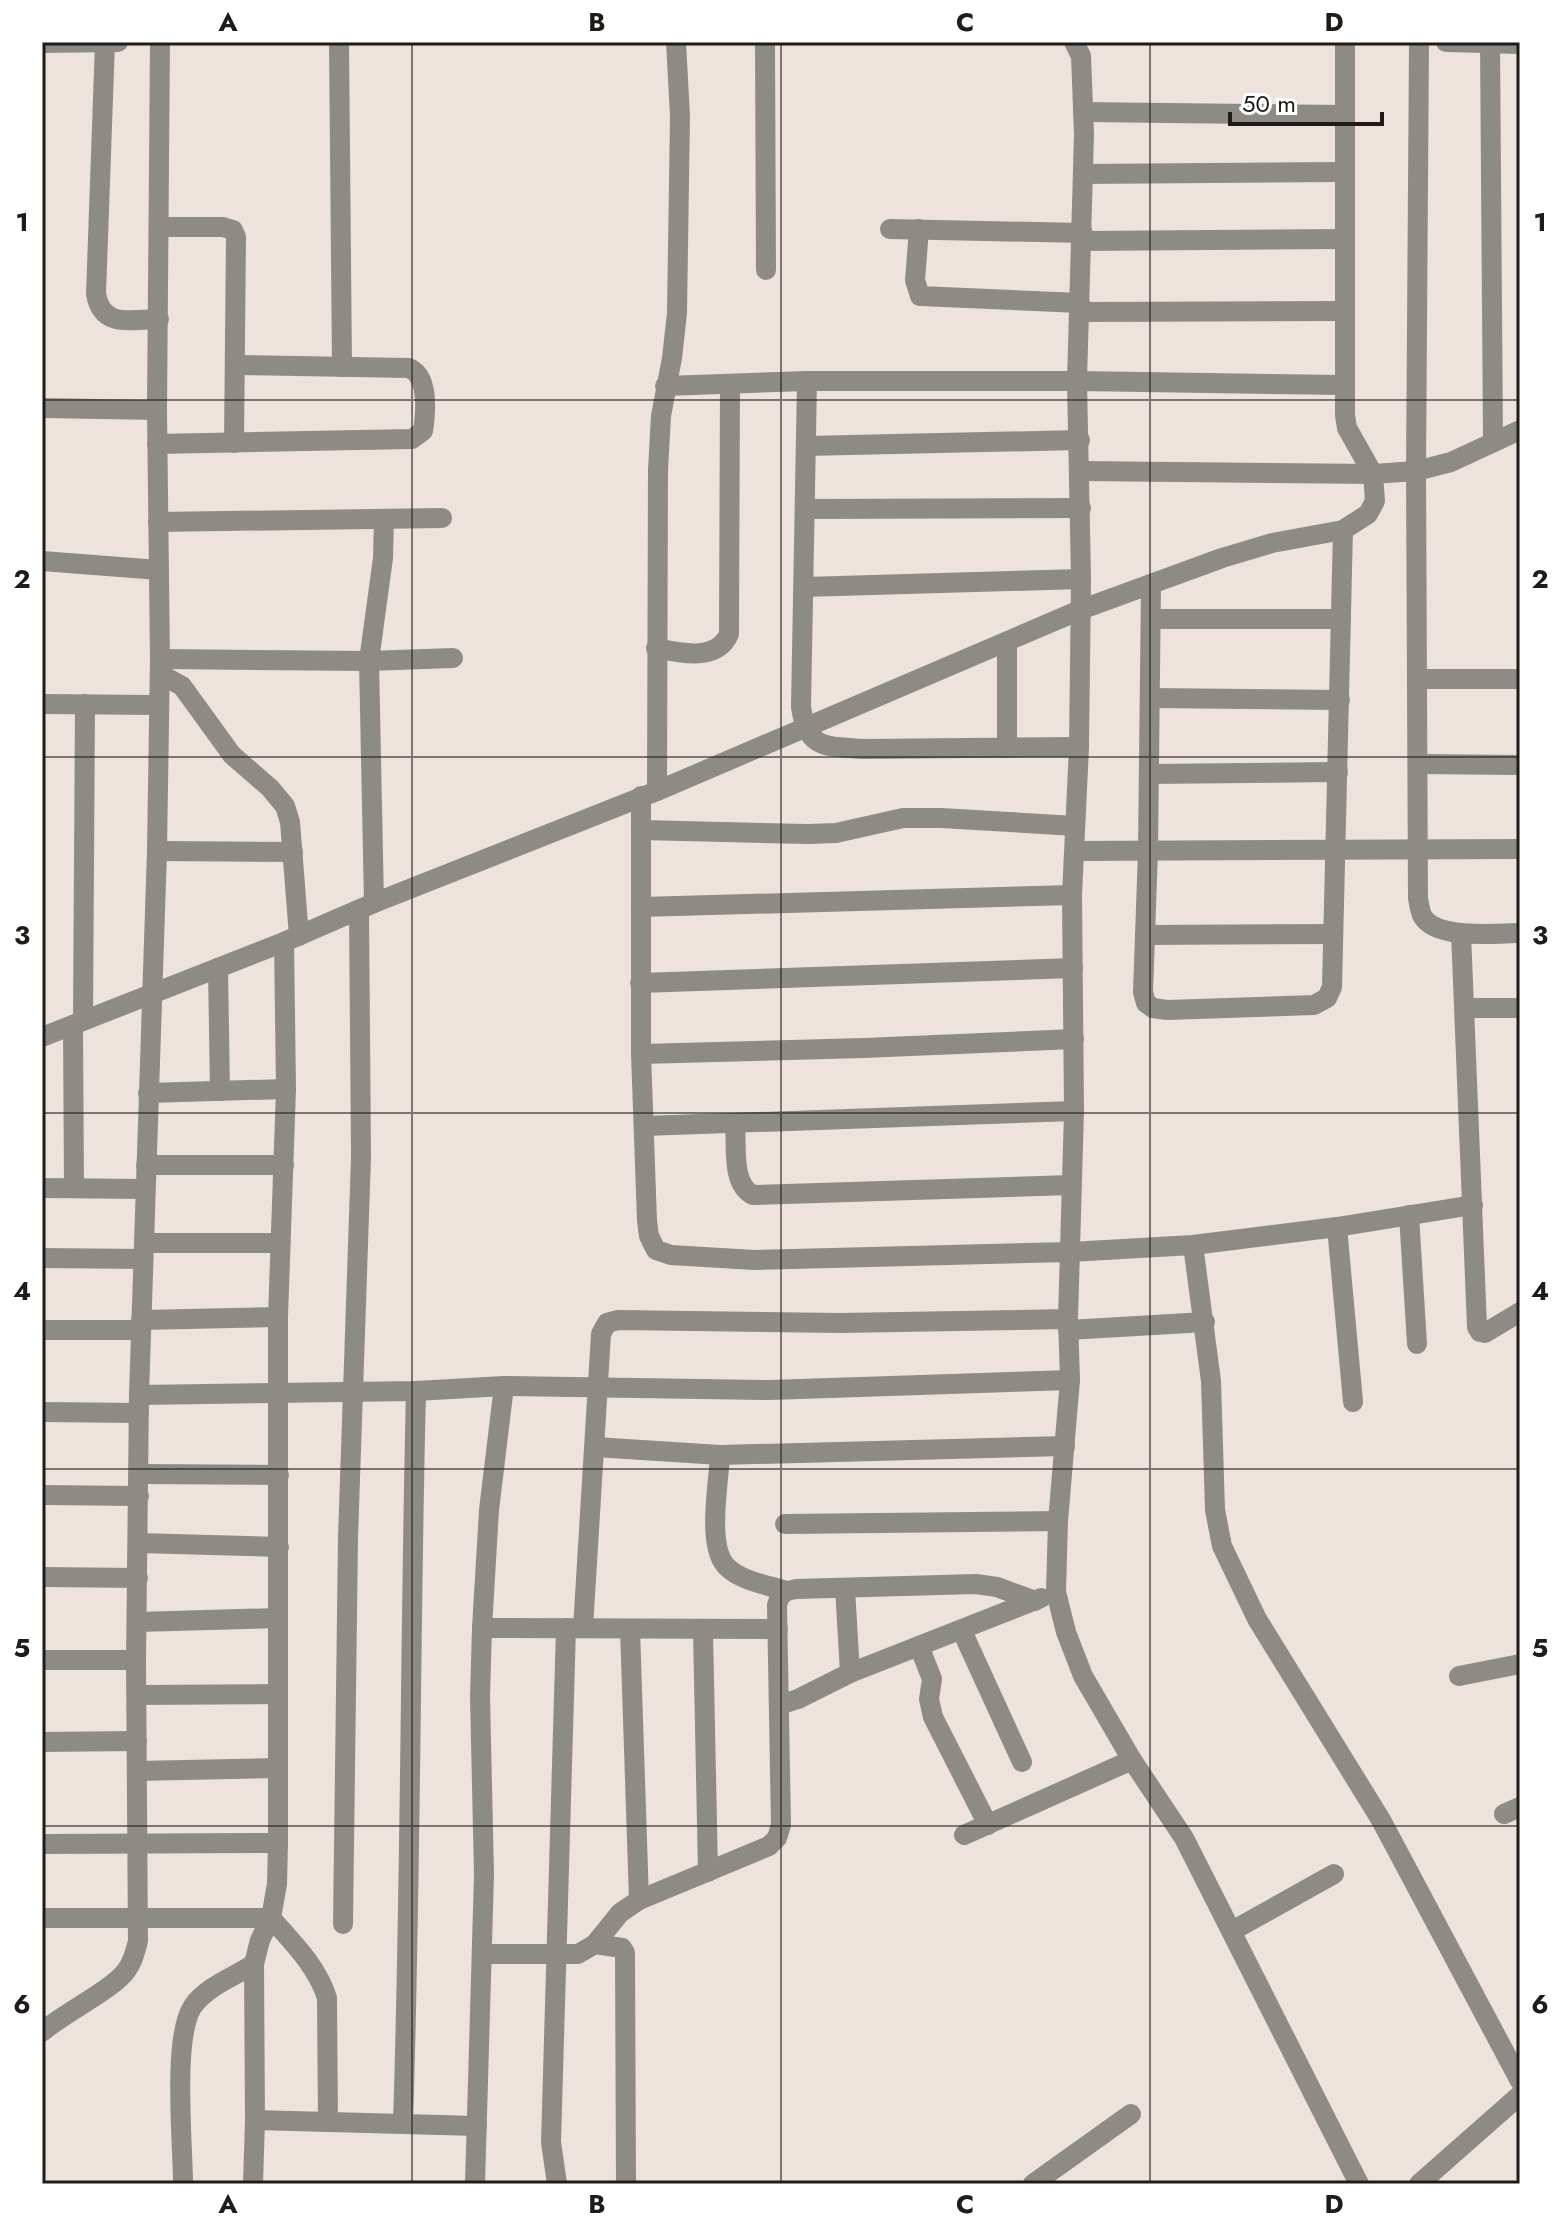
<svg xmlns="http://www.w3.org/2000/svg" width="1562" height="2226" font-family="Jost,sans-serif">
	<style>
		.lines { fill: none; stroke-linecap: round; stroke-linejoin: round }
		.minor { stroke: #8e8b87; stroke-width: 20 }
		.grid { fill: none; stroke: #1f1b19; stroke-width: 2; stroke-opacity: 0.55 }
		.neatline { fill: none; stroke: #1f1b19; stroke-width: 3 }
		.grid-label { font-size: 26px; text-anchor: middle; font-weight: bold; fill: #1f1b19 }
	</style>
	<rect width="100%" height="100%" fill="#eee3dc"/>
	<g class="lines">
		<g class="minor">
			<path d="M105,42L96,294C102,329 132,319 159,319"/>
			<path d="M339,42L342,367"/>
			<path d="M765,42L766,270"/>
			<path d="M1074,42L1081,56L1084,134L1077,381L1081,579L1079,747L1072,895L1074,1111L1068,1319L1070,1380L1058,1521L1056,1592L1066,1632L1083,1676L1132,1760L1184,1838L1359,2184"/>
			<path d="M1419,42L1416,471L1418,898C1419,904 1420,912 1423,917C1438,940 1496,933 1520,933"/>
			<path d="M1446,42L1520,44"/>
			<path d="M42,43L118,42"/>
			<path d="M1490,43L1493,440"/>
			<path d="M1083,112L1345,115"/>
			<path d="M1083,174L1345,172"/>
			<path d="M160,227H223L233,230L236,237L234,443"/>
			<path d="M890,229L1083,233"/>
			<path d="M919,229L915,280L920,296L1080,303"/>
			<path d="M1082,241L1345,239"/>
			<path d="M1080,312L1345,311"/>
			<path d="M807,381L801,707C807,750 826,746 864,749L1079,747"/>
			<path d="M665,386L807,381H1077L1345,385"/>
			<path d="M42,408L157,410"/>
			<path d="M157,444L412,439L423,431C426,411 429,376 409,368L236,365"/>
			<path d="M806,446L1080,440"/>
			<path d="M1080,471L1373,474L1416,471L1451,462L1520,430"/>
			<path d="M805,509L1081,508"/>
			<path d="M158,522L442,518"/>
			<path d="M42,561L159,570"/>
			<path d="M1151,585L1148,851L1143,992L1146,1003L1153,1008L1167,1010L1314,1005L1327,998L1332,987L1343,530"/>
			<path d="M804,587L1081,579"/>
			<path d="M1151,619H1341"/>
			<path d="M656,648C680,653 717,662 729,634L730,384"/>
			<path d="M160,659L369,661L453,658"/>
			<path d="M160,674L182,686L232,755L270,788L285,806L290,822L299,936"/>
			<path d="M1417,679H1520"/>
			<path d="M1150,698L1340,700"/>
			<path d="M42,704L158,705"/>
			<path d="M1007,748V642"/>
			<path d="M1418,764L1520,765"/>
			<path d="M1149,774L1338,772"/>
			<path d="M657,791L658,470L661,416L672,358L677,313L680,116L676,42"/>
			<path d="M641,796V1054L647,1221L649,1236L656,1250L671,1255L754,1260L1070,1252L1193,1245L1337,1227L1473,1205"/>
			<path d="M641,830L808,834L836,833L903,818H941L1075,826"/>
			<path d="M157,851L293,852"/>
			<path d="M1075,851L1520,849"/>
			<path d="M374,903L369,661L383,558L384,519"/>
			<path d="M641,907L1072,895"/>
			<path d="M1461,933L1477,1327L1480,1332L1485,1333L1520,1312"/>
			<path d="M1145,935L1331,934"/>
			<path d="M218,968L220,1091"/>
			<path d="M640,983L1073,968"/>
			<path d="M1465,1008H1520"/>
			<path d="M83,1021L85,704"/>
			<path d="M73,1025L74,1188"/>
			<path d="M42,1037L284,942L374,903L657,791L1080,610L1222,558L1272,543L1343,530L1368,514L1375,501L1373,474L1347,428L1345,415V42"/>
			<path d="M641,1054L864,1048L1074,1039"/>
			<path d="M148,1093L286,1089"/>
			<path d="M735,1124C737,1147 731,1184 753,1195L1071,1185"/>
			<path d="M644,1126L1074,1111"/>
			<path d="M146,1165H284"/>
			<path d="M42,1188L145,1189"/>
			<path d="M1409,1215L1417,1344"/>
			<path d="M1337,1227L1353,1402"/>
			<path d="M144,1243H280"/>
			<path d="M1193,1245L1211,1381L1215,1510L1222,1546L1257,1619L1381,1820L1520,2081"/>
			<path d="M42,1258L143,1259"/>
			<path d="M141,1320L278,1317"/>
			<path d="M42,1330H140"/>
			<path d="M1068,1330L1205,1322"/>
			<path d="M139,1395L416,1391L504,1386L770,1390L1070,1380"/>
			<path d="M42,1412L139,1413"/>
			<path d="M595,1447L720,1455L1065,1446"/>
			<path d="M720,1455C719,1482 706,1547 727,1567C741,1581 768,1585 786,1591"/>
			<path d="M139,1474L279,1475"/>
			<path d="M42,1495L139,1496"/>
			<path d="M785,1524L1058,1521"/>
			<path d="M138,1543L279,1547"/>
			<path d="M42,1577L138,1578"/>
			<path d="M845,1588L850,1673"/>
			<path d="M137,1622L278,1618"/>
			<path d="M482,1628L778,1629"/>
			<path d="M583,1628L601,1334L607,1323L618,1320L840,1323L1068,1319"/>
			<path d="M630,1629L639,1900"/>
			<path d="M703,1631L708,1872"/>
			<path d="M962,1631L1022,1762"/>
			<path d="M919,1646L932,1679L929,1699L933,1717L988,1825"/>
			<path d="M42,1660H136"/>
			<path d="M1459,1676L1520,1664"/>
			<path d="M137,1695L278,1694"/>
			<path d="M779,1705L798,1699L850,1673L1041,1598"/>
			<path d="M42,1742L137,1741"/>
			<path d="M137,1771L278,1768"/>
			<path d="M1504,1814L1520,1807"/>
			<path d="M964,1835L1132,1760"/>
			<path d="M42,1844L278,1843"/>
			<path d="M42,1918H271C293,1943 317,1966 327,1998L328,2121"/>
			<path d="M343,1924L348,1538L361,1157L359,910"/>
			<path d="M1232,1931L1334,1874"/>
			<path d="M595,1944L622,1948L625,1953L626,2184"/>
			<path d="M483,1954H578L595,1944L620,1913L639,1900L769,1846L777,1838L781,1825L777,1605C780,1594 784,1591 796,1589L976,1584L997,1587L1035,1601"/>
			<path d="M42,2032C64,2013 112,1990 126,1971C133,1962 135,1952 138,1941L136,1660L139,1395L157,851L160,659L157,410L160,42"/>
			<path d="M255,2120L477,2126"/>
			<path d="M403,2123C411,1879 410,1635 416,1391"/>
			<path d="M183,2184C183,2144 172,2037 193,2006C206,1987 235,1976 254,1964"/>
			<path d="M253,2184L255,2120L254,1964L260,1940L271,1918L277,1884L278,1843V1317L286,1089L284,942"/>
			<path d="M475,2184L484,1875L480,1696L482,1628L489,1510L504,1386"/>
			<path d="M557,2184L551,2142L566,1628"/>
			<path d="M1033,2184L1131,2114"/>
			<path d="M1419,2184L1520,2095"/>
		</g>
	</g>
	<path class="grid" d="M412,42V2184M781,42V2184M1150,42V2184M42,400H1520M42,757H1520M42,1113H1520M42,1469H1520M42,1826H1520"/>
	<rect width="1562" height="2226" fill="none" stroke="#ffffff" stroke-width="88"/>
	<path d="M1230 112v12h152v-12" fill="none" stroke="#1f1b19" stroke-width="4"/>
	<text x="1242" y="112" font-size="24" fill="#1f1b19" stroke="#ffffff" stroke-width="6" paint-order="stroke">50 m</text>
	<rect x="44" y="44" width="1474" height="2138" class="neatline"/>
	<g class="grid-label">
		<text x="228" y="31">A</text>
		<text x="597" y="31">B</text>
		<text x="965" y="31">C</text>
		<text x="1334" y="31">D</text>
		<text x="22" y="231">1</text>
		<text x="1540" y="231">1</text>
		<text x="22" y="588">2</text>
		<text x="1540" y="588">2</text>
		<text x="22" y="944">3</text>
		<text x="1540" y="944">3</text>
		<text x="22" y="1300">4</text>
		<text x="1540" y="1300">4</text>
		<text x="22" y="1657">5</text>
		<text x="1540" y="1657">5</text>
		<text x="22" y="2013">6</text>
		<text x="1540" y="2013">6</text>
		<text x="228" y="2213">A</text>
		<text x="597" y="2213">B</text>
		<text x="965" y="2213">C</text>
		<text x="1334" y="2213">D</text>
	</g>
</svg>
